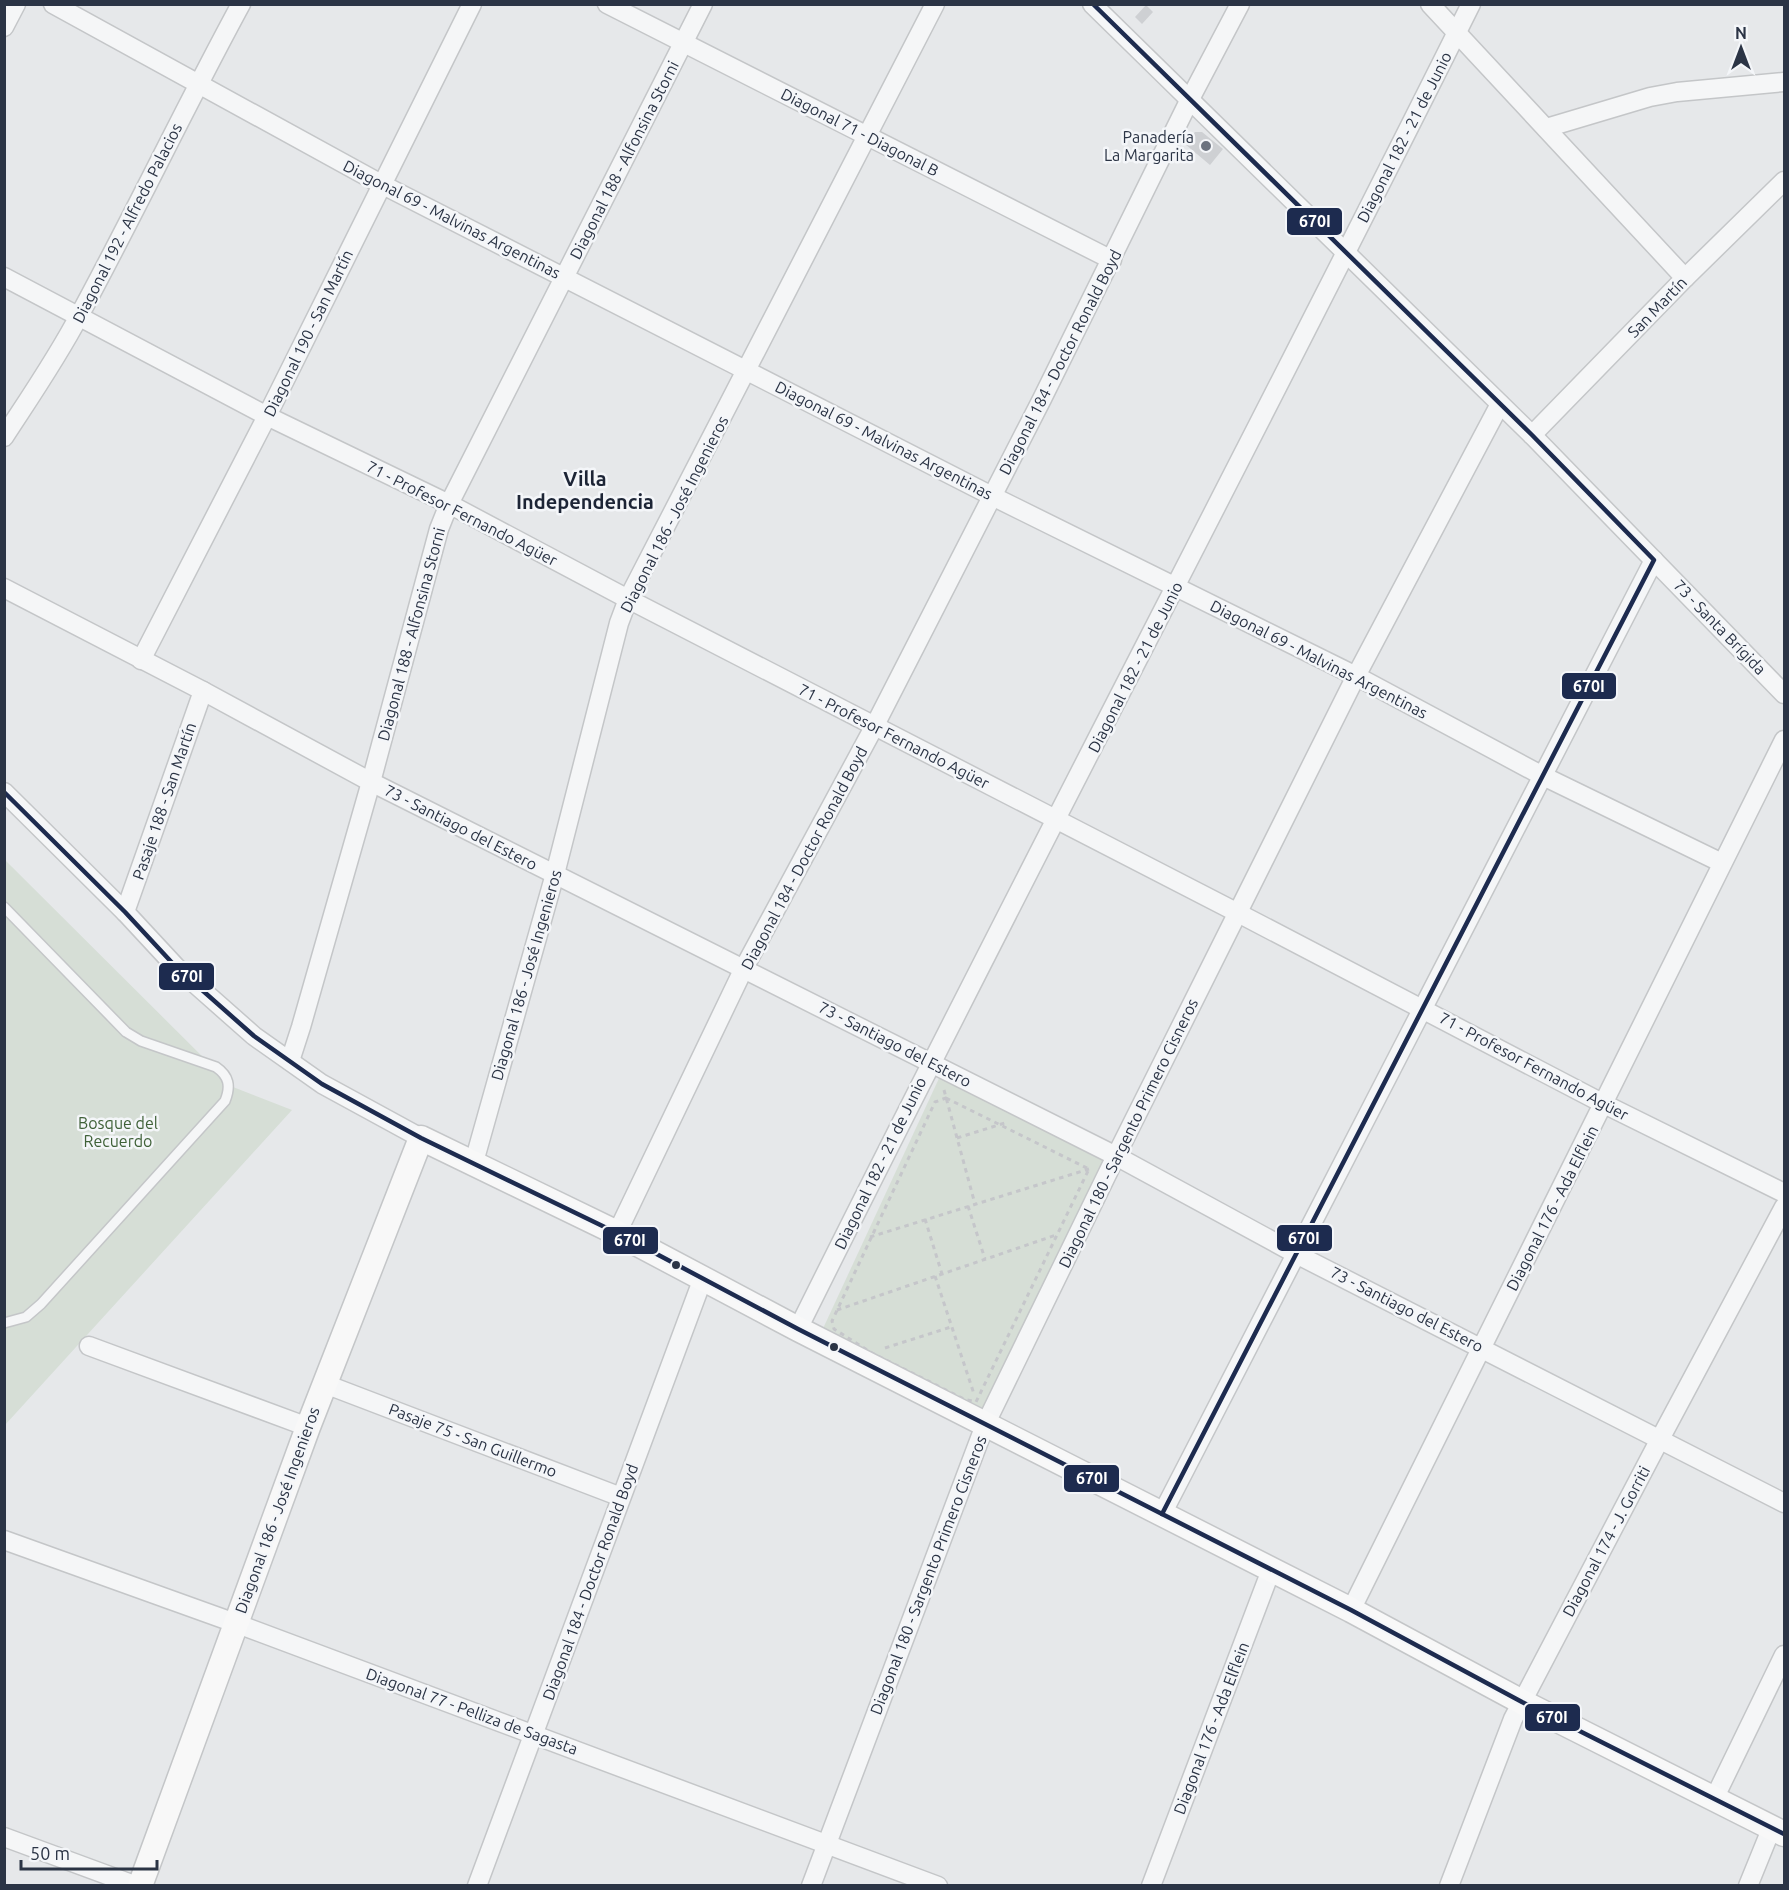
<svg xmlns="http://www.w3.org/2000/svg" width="1789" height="1890" font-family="Ubuntu,sans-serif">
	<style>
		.green { fill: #d6ded6 }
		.building { fill: #ced0d3 }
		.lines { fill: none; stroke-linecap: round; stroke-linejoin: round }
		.lane-casing { stroke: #c4c6c8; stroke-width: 12 }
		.street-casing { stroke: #c4c6c8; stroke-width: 21 }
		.secondary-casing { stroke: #c4c6c8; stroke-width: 27 }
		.path { stroke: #c5c6ca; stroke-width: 3; stroke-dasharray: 4.5 4.5; stroke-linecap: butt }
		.lane { stroke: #f5f6f7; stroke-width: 9 }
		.street { stroke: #f5f6f7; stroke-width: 18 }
		.secondary { stroke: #f8f8f8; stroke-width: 24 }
		.bus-1-casing { stroke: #f4f6f9; stroke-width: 9 }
		.bus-1 { stroke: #1d2b4f; stroke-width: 4.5 }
		.poi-dot { fill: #6c737f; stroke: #f4f6f9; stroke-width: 2 }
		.bus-dot { fill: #2b3445; stroke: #f4f6f9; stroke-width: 2 }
		.labels { text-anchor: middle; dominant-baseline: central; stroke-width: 5; stroke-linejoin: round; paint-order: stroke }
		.street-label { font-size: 16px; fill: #2b3445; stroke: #f4f6f9 }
		.poi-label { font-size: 16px; fill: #2b3445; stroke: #f4f6f9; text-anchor: end }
		.park-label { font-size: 16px; fill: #3f6138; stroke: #f4f6f9 }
		.quarter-label { font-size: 20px; font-weight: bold; fill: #1d2536; stroke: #f4f6f9 }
		.line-badge { stroke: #f4f6f9; stroke-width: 2 }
		.badge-label { font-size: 16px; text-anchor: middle; font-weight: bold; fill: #fff }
	</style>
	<rect width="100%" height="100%" fill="#e6e8ea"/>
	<g class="green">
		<path d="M4,859L233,1087L292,1110L5,1425Z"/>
		<path d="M941,1074L1107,1158L981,1416L820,1335Z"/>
	</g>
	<g class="building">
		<path d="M1146,5L1153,12L1142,24L1135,17Z"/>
		<path d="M1195,132H1202L1223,149L1210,165L1185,144Z"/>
	</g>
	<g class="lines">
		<g class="lane-casing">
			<path id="lane" d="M4,907L126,1032L141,1041L216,1067C229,1076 231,1086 225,1101L41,1304L26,1317L4,1323"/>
		</g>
		<g class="street-casing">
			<g id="street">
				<path d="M53,4L381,184L992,496L1356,676L1541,775L1722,863"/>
				<path d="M607,4L1112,260"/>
				<path d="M1092,4L1532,435L1784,694"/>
				<path d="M1430,4L1685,278"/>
				<path d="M4,27L16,4"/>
				<path d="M1546,128L1650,97L1677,92L1784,82"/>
				<path d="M4,277L267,416L449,504L628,599L1238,913L1604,1104L1784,1193"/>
				<path d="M1532,435L1685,278L1784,181"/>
				<path d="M4,437C30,397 57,358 79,316C135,213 185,107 241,4"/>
				<path d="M4,588L203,691L371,782L1116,1156L1298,1255L1784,1503"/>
				<path d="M141,660L267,416L472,4"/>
				<path d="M4,792L125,912L176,967L254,1036L322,1084L421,1138"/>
				<path d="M125,912L203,691"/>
				<path d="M290,1061L301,1027L371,782L439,529L449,504L703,4"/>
				<path d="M474,1162L555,874L619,623L628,599L935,4"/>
				<path d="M617,1233L744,968L874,727L1042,399L1190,99L1240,4"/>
				<path d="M798,1329C1018,885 1250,448 1471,4"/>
				<path d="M89,1346L308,1427"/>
				<path d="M325,1384L621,1497"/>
				<path d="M1162,1514C1328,1197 1488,877 1654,560"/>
				<path d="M4,1540L235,1623L938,1886"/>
				<path d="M1351,1610L1784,740"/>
				<path d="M1714,1799L1784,1655"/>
				<path d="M4,1837L137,1886"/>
				<path d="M477,1886L703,1278"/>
				<path d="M811,1886L985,1425L1116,1156L1356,676L1500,404"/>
				<path d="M1151,1886L1271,1570"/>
				<path d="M1449,1886L1513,1719L1660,1439L1784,1207"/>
				<path d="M1748,1886L1772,1827"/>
			</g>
		</g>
		<g class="secondary-casing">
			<path id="secondary" d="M140,1886L308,1427L421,1138L617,1233L798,1329L1351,1610L1522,1702L1784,1834"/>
		</g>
		<g class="path">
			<path d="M944,1090L975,1204"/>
			<path d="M946,1098L1089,1169L976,1402L964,1399L872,1353L834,1329L832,1321L935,1102Z"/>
			<path d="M957,1138L1008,1122"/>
			<path d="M968,1206L985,1259"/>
			<path d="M925,1219L942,1274"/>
			<path d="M870,1237L1089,1169"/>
			<path d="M935,1276L974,1394"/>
			<path d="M837,1310L1056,1235"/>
			<path d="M885,1348L951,1327"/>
		</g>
		<use href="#lane" class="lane"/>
		<use href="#street" class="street"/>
		<use href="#secondary" class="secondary"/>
		<g class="bus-1-casing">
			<g id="bus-1">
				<path d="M1093,4L1532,435L1654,560L1162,1514"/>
				<path d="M4,792L125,912L176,967L254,1036L322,1084L421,1138L617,1233L798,1329L1351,1610L1522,1702L1784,1834"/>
			</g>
		</g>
		<use href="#bus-1" class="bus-1"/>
	</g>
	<circle class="poi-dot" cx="1206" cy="146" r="6"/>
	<g class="bus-dot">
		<circle cx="676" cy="1265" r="5"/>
		<circle cx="834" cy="1347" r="5"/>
	</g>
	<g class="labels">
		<g class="street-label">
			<text transform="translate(860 132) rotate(27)">Diagonal 71 - Diagonal B</text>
			<text transform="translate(1404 137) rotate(-63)">Diagonal 182 - 21 de Junio</text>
			<text transform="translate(624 160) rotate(-63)">Diagonal 188 - Alfonsina Storni</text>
			<text transform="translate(452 219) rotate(27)">Diagonal 69 - Malvinas Argentinas</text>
			<text transform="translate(127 223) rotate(-63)">Diagonal 192 - Alfredo Palacios</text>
			<text transform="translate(1657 307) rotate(-46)">San Martín</text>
			<text transform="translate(308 333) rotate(-64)">Diagonal 190 - San Martín</text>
			<text transform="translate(1060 362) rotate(-63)">Diagonal 184 - Doctor Ronald Boyd</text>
			<text transform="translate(884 440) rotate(27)">Diagonal 69 - Malvinas Argentinas</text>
			<text transform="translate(462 513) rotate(27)">71 - Profesor Fernando Agüer</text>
			<text transform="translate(674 514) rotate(-63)">Diagonal 186 - José Ingenieros</text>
			<text transform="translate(1720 627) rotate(46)">73 - Santa Brígida</text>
			<text transform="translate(411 634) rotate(-75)">Diagonal 188 - Alfonsina Storni</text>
			<text transform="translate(1319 659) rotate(27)">Diagonal 69 - Malvinas Argentinas</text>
			<text transform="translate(1135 667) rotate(-63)">Diagonal 182 - 21 de Junio</text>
			<text transform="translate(894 736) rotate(27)">71 - Profesor Fernando Agüer</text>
			<text transform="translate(164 801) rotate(-71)">Pasaje 188 - San Martín</text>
			<text transform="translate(461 827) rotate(27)">73 - Santiago del Estero</text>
			<text transform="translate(804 858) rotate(-62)">Diagonal 184 - Doctor Ronald Boyd</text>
			<text transform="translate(526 975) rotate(-74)">Diagonal 186 - José Ingenieros</text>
			<text transform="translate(895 1044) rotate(27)">73 - Santiago del Estero</text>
			<text transform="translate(1534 1066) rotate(28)">71 - Profesor Fernando Agüer</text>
			<text transform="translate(1128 1133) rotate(-64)">Diagonal 180 - Sargento Primero Cisneros</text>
			<text transform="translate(880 1163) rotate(-64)">Diagonal 182 - 21 de Junio</text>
			<text transform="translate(1552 1208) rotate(-63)">Diagonal 176 - Ada Elflein</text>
			<text transform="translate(1407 1309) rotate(27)">73 - Santiago del Estero</text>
			<text transform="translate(473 1440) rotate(21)">Pasaje 75 - San Guillermo</text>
			<text transform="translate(277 1510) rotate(-70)">Diagonal 186 - José Ingenieros</text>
			<text transform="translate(1606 1541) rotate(-62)">Diagonal 174 - J. Gorriti</text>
			<text transform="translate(928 1575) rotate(-69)">Diagonal 180 - Sargento Primero Cisneros</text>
			<text transform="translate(590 1582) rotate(-70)">Diagonal 184 - Doctor Ronald Boyd</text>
			<text transform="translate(472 1711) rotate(20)">Diagonal 77 - Pelliza de Sagasta</text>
			<text transform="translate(1211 1728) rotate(-69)">Diagonal 176 - Ada Elflein</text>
		</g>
		<g class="poi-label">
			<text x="1194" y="137">Panadería<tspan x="1194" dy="18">La Margarita</tspan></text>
		</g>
		<g class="park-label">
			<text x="118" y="1123">Bosque del<tspan x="118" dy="18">Recuerdo</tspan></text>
		</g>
		<g class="quarter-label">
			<text x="585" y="478">Villa<tspan x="585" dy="23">Independencia</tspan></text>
		</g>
	</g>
	<g class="line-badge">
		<rect x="1286" y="207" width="57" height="29" rx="6" fill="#1d2b4f"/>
		<rect x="1561" y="672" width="56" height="28" rx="6" fill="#1d2b4f"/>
		<rect x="158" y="962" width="57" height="29" rx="6" fill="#1d2b4f"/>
		<rect x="1276" y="1224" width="57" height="28" rx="6" fill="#1d2b4f"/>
		<rect x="602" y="1226" width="57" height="29" rx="6" fill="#1d2b4f"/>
		<rect x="1063" y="1464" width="57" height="29" rx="6" fill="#1d2b4f"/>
		<rect x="1524" y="1703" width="57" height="29" rx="6" fill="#1d2b4f"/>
	</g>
	<g class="badge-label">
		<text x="1315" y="227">670I</text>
		<text x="1589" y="692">670I</text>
		<text x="187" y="982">670I</text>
		<text x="1304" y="1244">670I</text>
		<text x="630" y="1246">670I</text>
		<text x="1092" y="1484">670I</text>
		<text x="1552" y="1723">670I</text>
	</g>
	<rect width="1789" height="1890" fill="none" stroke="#2b3445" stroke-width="12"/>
	<g transform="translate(1741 48)" stroke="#f4f6f9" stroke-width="4.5" paint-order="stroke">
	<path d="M0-4.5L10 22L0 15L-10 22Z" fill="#2b3445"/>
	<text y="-9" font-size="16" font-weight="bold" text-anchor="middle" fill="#2b3445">N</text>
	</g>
	<path d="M21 1860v9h136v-9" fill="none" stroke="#2b3445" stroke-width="3"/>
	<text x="30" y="1860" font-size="18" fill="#2b3445" stroke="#f4f6f9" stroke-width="4.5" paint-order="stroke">50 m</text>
</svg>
